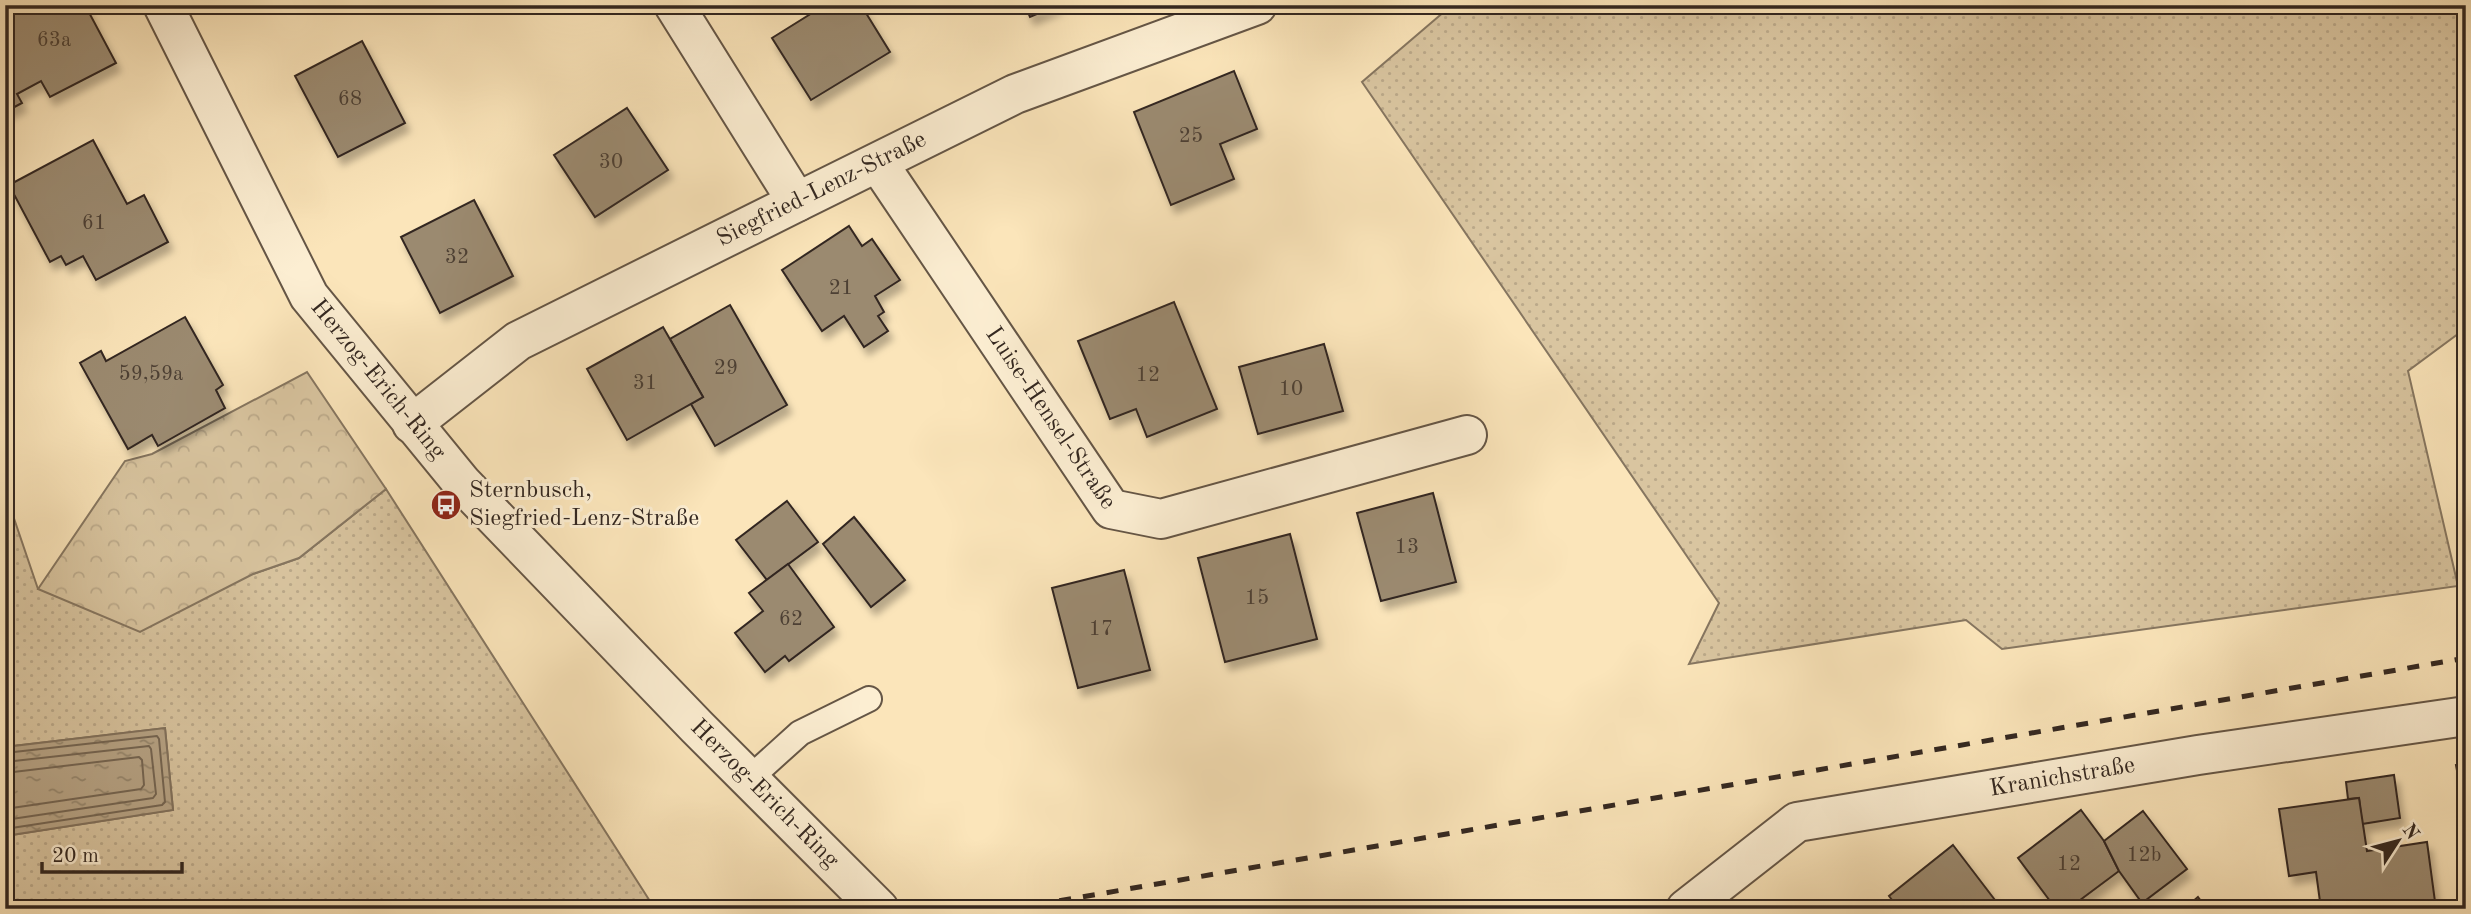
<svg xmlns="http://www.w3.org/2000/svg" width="2471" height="914" font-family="'Old Standard TT',serif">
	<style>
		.grass { fill: url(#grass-dots); stroke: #867660; stroke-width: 2 }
		.forest { fill: url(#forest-crowns); stroke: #867660; stroke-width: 2 }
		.water { fill: url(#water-ripples); stroke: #82725d; stroke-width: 2 }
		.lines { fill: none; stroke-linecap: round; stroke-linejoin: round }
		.shore { stroke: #756653; stroke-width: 2 }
		.building { fill: #9b8a70; stroke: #332720; stroke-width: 2; filter: url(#shadow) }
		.service-casing { stroke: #655646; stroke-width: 28 }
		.minor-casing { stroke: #655646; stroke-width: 42 }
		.service { stroke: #fceed2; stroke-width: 24 }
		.minor { stroke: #fceed2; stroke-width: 38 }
		.rail { stroke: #332720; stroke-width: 5; stroke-dasharray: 12 12; stroke-linecap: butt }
		.labels { text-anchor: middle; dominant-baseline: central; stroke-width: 6; stroke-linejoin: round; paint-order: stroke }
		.number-label { font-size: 21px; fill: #4d4034 }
		.street-label { font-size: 24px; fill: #332720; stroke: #fceed2 }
		.poi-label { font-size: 24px; fill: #332720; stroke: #fceed2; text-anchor: start }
	</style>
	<defs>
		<pattern id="grass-dots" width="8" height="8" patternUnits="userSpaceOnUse" patternTransform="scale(1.75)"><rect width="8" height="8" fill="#d9c5a0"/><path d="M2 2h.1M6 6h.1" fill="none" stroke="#bba98a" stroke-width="1.8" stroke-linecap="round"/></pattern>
		<pattern id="forest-crowns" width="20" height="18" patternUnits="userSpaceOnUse" patternTransform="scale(1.75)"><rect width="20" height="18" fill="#d9c5a0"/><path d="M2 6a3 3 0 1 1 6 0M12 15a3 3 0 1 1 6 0" fill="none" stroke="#bba98a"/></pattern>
		<pattern id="water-ripples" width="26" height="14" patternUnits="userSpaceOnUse" patternTransform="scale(1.75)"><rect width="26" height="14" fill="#b7a486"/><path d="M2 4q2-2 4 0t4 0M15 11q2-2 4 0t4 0" fill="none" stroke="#95866d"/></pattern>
		<filter id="shadow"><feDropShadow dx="4.5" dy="8" stdDeviation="3.5" flood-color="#0004"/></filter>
	</defs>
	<rect width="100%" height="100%" fill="#fbe5ba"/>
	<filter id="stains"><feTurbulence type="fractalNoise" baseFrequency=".00286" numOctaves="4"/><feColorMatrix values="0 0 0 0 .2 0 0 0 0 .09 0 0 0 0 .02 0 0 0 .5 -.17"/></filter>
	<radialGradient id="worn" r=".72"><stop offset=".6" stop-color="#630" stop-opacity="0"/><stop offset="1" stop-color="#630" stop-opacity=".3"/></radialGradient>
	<g class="grass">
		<path d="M1452,5H2466V328L2408,371L2458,586L2002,649L1966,620L1689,664L1719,603L1362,82Z"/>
		<path d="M386,489L655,909H5V836L173,810L165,728L5,747V492L38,589L253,574L299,558Z"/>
	</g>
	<path class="forest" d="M307,372L386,489L299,558L253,574L140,632L38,589L125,461L152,454Z"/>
	<path class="water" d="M165,728L173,810L5,836V747Z"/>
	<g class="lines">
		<g class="shore">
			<path d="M5,753L157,736L159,739L165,802L162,805L5,829"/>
			<path d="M5,762L149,746L151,749L156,794L153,798L5,820"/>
			<path d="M5,773L139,757L142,760L144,785L141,789L5,809"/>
		</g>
	</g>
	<g class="building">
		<path d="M27,5H85L116,63L50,97L41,81L17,94L22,103L5,112V17Z"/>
		<path d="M825,5H861L890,52L811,100L772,38Z"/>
		<path d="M1025,5H1058L1030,17Z"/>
		<path d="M362,41L405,123L338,157L295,76Z"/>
		<path d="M1234,71L1257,129L1220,144L1234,179L1171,205L1134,112Z"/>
		<path d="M627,108L668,170L595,217L554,155Z"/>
		<path d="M93,140L127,204L144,195L168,242L96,280L83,256L66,265L61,256L50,262L9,185Z"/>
		<path d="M474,200L513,276L440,313L401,237Z"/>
		<path d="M849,226L862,246L872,239L900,280L875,296L884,312L878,316L888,331L864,347L844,316L822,331L782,270Z"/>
		<path d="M1174,302L1217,409L1147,437L1136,409L1110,419L1078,341Z"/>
		<path d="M730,305L787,405L715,446L691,404L703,397L670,339Z"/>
		<path d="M185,317L223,385L216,390L225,408L158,446L152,435L128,449L80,363L101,351L106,361Z"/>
		<path d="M663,327L703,397L627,440L587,369Z"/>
		<path d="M1324,344L1343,411L1258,434L1239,367Z"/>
		<path d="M1433,493L1456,582L1381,601L1357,513Z"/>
		<path d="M787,501L818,542L767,580L736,540Z"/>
		<path d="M854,517L905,580L871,607L823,544Z"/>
		<path d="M1290,534L1317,639L1225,662L1198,558Z"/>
		<path d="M788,564L834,627L789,661L785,656L765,672L735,633L763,611L749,593Z"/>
		<path d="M1124,570L1150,670L1078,688L1052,588Z"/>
		<path d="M2466,763V821L2456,765Z"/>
		<path d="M2394,775L2400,818L2362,824L2359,798L2348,799L2346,782Z"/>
		<path d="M2359,798L2367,851L2427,842L2436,909H2321L2316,872L2289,876L2279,809Z"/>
		<path d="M2081,810L2104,841L2119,871L2068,909H2056L2018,858Z"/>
		<path d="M2143,811L2187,869L2142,903L2119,871L2104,841Z"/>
		<path d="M1953,845L1998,904L1991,909H1899L1889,896Z"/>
		<path d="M2198,897L2207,909H2184Z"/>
	</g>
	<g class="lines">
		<g class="service-casing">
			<path id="service" d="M749,779L800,733L869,699"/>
		</g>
		<g class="minor-casing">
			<g id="minor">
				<path id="s1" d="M163,5L309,296L462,483L697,727L879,909"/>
				<path d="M674,5L797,202"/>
				<path id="s2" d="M878,163L1111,509L1161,519L1467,435"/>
				<path id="s3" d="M412,424L518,341L797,202L1015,94L1257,5"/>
				<path id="s4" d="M1686,909L1797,822L2198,755L2466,716"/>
			</g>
		</g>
		<use href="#service" class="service"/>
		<use href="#minor" class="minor"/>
		<path class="rail" d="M1012,909L2466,658"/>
	</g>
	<defs>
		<g id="bus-disc" transform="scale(1.575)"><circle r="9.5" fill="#8f2418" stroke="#fceed2"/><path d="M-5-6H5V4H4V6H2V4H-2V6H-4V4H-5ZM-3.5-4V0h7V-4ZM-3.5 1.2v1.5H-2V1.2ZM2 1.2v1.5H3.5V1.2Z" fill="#fff"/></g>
	</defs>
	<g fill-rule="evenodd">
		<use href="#bus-disc" x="446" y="505"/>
	</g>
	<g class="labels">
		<g class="number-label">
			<text x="54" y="40">63a</text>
			<text x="350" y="99">68</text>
			<text x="1191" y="136">25</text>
			<text x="611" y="162">30</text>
			<text x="94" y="223">61</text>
			<text x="457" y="257">32</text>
			<text x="841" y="288">21</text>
			<text x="726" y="368">29</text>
			<text x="151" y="374">59,59a</text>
			<text x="1148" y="375">12</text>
			<text x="645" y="383">31</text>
			<text x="1291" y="389">10</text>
			<text x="1407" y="547">13</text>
			<text x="1257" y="598">15</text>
			<text x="791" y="619">62</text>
			<text x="1101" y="629">17</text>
			<text x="2144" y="855">12b</text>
			<text x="2069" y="864">12</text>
		</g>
		<g class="street-label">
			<text stroke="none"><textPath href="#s3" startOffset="474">Siegfried-Lenz-Straße</textPath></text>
			<text stroke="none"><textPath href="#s1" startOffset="434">Herzog-Erich-Ring</textPath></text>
			<text stroke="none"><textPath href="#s2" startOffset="308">Luise-Hensel-Straße</textPath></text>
			<text stroke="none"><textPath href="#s4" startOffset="410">Kranichstraße</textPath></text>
			<text stroke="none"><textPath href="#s1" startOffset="1001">Herzog-Erich-Ring</textPath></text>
		</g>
		<g class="poi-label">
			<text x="469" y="491">Sternbusch,<tspan x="469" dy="28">Siegfried-Lenz-Straße</tspan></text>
		</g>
	</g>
	<rect width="2471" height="914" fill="none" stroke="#fbe5ba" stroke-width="28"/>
	<rect x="7" y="7" width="2457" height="900" fill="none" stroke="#332720" stroke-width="3.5"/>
	<rect x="14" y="14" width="2443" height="886" fill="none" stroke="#332720" stroke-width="2"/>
	<g transform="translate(2398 841) rotate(54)" stroke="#fceed2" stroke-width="5" paint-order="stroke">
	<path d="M0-5L12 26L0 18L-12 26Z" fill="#332720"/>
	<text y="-10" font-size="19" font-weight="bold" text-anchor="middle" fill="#332720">N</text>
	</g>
	<path d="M42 862v10h140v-10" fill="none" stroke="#332720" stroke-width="3.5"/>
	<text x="52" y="862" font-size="21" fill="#332720" stroke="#fceed2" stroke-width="5" paint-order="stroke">20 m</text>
	<rect width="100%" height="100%" filter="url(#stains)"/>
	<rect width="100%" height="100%" fill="url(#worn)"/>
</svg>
